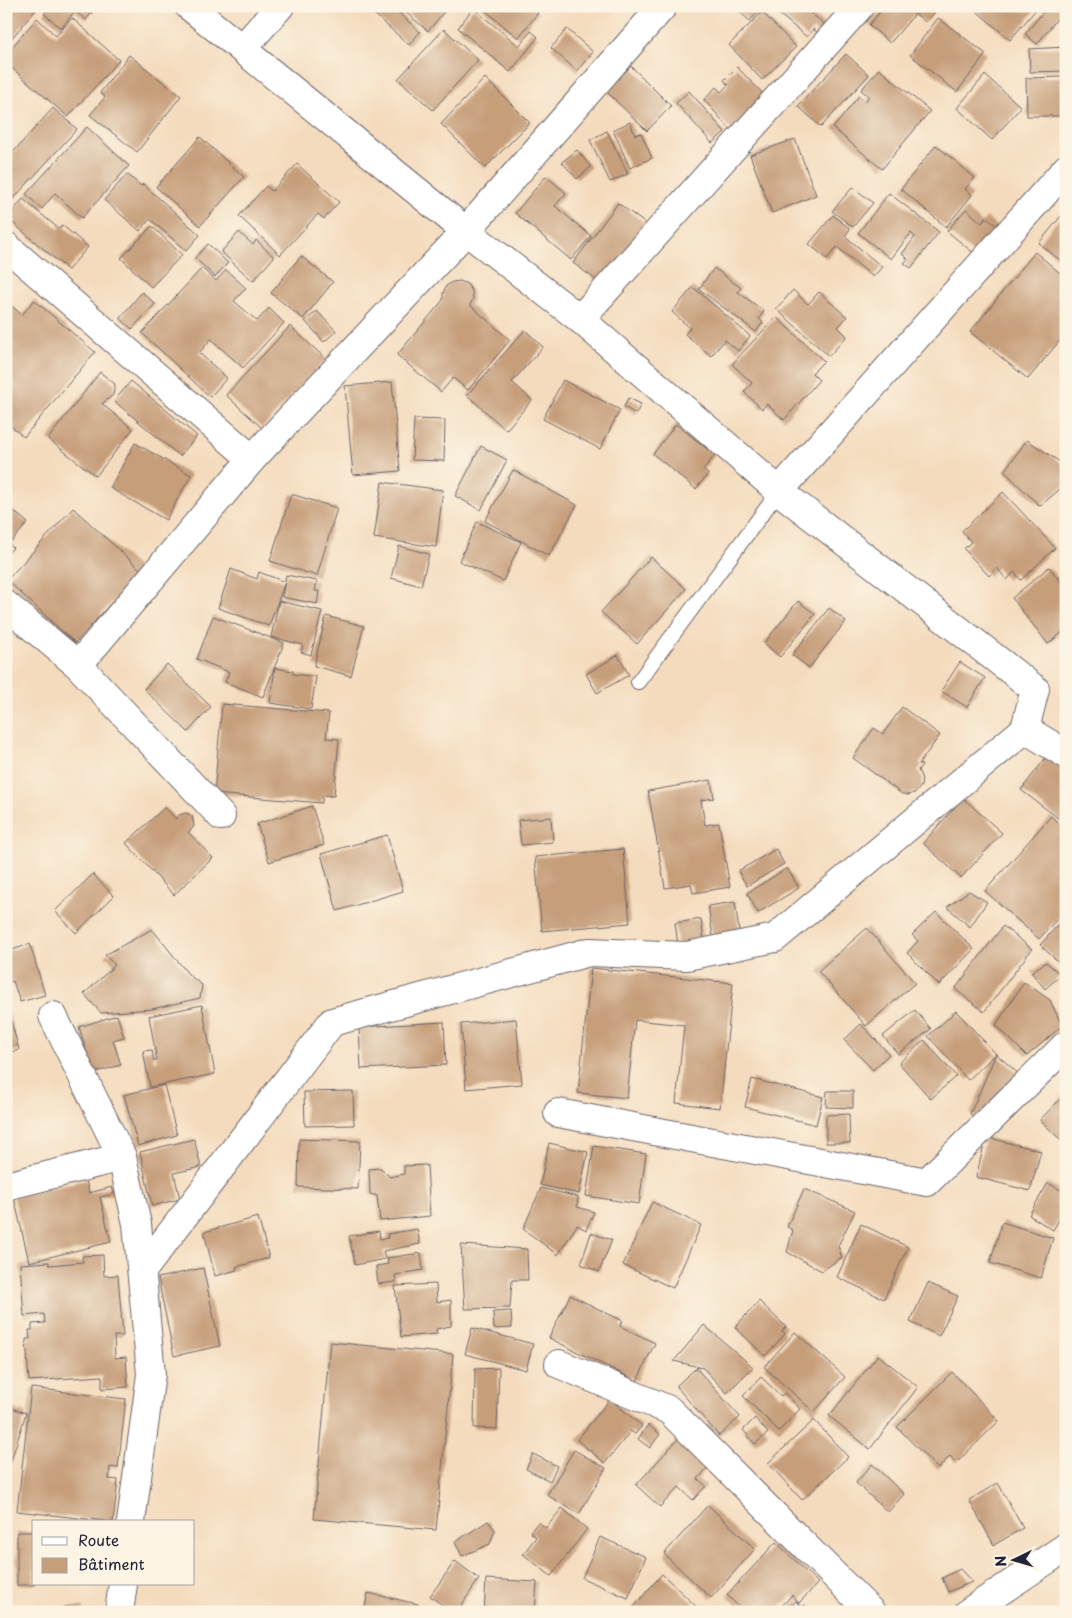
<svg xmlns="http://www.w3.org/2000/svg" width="1072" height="1618" font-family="'Playpen Sans',sans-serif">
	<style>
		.building { fill: #c69e7a }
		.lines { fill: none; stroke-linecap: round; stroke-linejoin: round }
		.service-casing { stroke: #6c6368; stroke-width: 16 }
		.minor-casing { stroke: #6c6368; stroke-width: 30 }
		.service { stroke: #fff; stroke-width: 14 }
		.minor { stroke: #fff; stroke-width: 28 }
	</style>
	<rect width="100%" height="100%" fill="#fcf5e5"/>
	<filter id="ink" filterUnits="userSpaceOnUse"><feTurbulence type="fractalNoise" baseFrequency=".02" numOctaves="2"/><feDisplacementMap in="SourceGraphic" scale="10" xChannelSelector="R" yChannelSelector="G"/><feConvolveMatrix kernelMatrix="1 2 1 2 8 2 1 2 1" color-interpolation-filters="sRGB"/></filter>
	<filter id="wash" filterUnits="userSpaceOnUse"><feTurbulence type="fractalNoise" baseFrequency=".0096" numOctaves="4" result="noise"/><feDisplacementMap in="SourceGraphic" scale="20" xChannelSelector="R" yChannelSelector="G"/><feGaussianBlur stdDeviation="1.12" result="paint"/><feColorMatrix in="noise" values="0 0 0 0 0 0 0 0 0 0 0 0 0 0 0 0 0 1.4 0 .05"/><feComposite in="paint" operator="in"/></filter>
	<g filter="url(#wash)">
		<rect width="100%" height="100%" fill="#f4dbbd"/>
		<g id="blocks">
			<g class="building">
				<path d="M6,6H39L6,45Z"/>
				<path d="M50,6H97L86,20L75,11L61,28L44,14Z"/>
				<path d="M365,6H391L420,32L409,45Z"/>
				<path d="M398,6H449L428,31Z"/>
				<path d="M480,6H530L538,13L518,38Z"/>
				<path d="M733,6H763L750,21Z"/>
				<path d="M776,6H802L828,27L822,36L813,29L807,37L774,10Z"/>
				<path d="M885,6H929L935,12L926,22L915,14L890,43L869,25Z"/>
				<path d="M971,6H1039L1010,40Z"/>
				<path d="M1048,6H1066V8L1037,44L1025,34Z"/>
				<path d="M473,8L519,46L531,31L538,37L510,72L458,28Z"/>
				<path d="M762,12L796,47L762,80L729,45Z"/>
				<path d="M37,18L56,36L72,18L119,60L68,117L6,63V54Z"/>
				<path d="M938,18L986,54L957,92L910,55Z"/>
				<path d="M444,29L478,60L433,110L398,79Z"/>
				<path d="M567,29L593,52L577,71L551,48Z"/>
				<path d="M1066,47V71L1030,72L1029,49Z"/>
				<path d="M846,54L869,75L821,127L798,106Z"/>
				<path d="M129,55L181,96L137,152L90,115L105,97L100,93Z"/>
				<path d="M631,66L671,106L647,131L606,91Z"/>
				<path d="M737,67L768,99L733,132L704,100L716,87L721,92L728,85L724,80Z"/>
				<path d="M879,69L930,111L882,169L833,128L859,96L865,102L869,96L861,90Z"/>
				<path d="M985,75L1021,107L992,140L957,108Z"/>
				<path d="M1062,77L1064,116H1027L1026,78Z"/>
				<path d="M485,78L530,123L485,168L441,124Z"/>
				<path d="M689,91L725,132L712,143L676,103Z"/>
				<path d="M53,108L77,129L6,207V160Z"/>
				<path d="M630,122L635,135L641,133L652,158L630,168L613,130Z"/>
				<path d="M87,127L129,166L82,218L55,193L42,209L26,194Z"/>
				<path d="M607,131L628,174L610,182L590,140Z"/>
				<path d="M200,137L244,177L200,226L156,187Z"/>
				<path d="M795,139L816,195L772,213L750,155Z"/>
				<path d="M936,145L975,178L965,189L972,195L946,227L901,189Z"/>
				<path d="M577,150L591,167L577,179L562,162Z"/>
				<path d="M297,164L339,202L324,219L318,214L280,255L239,216L266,186L272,191Z"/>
				<path d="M127,174L141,186L143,184L200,235L186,251L150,219L140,231L104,200Z"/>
				<path d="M546,176L566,193L555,206L591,236L571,260L515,213Z"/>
				<path d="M853,187L873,203L853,227L832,211Z"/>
				<path d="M889,193L939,232L911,268L904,263L908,259L902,254L915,237L911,233L891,259L858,233Z"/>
				<path d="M23,199L59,229L62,225L88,247L68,270L7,218Z"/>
				<path d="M618,203L651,228L607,288L573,263Z"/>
				<path d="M966,209L982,223L986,217L1004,232L982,260L947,231Z"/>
				<path d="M1066,210V265L1039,243Z"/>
				<path d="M833,215L850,229L845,236L882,267L873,277L837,247L827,259L809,244Z"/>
				<path d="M152,226L182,255L151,287L121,258Z"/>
				<path d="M239,232L253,245L256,240L274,257L253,281L221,252Z"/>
				<path d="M208,244L228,263L215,277L195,258Z"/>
				<path d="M1035,252L1066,278V333L1028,379L970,332Z"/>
				<path d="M301,256L333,282L303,319L271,293Z"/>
				<path d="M202,268L216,281L226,270L246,288L234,301L257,321L269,308L284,323L243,368L211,339L199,353L227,378L210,397L142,333Z"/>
				<path d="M714,268L741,288L738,292L764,311L759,319L763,322L756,332L699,289Z"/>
				<path d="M460,281L467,284L472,291L473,299L470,305L510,340L468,390L453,378L441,392L397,355L443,300V293L446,286L452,282Z"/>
				<path d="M693,287L750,336L738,351L725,340L711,356L685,334L690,328L672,312Z"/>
				<path d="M793,290L808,304L819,292L847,317L838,327L847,336L829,356L776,309Z"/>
				<path d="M142,292L155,304L132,329L120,318Z"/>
				<path d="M34,300L95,352L24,437L6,422V301L22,315Z"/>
				<path d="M317,311L336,331L324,342L305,321Z"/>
				<path d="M776,317L824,361L812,373L819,380L784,420L767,404L762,409L744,392L752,383L732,364Z"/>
				<path d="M290,326L326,359L262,428L226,395Z"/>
				<path d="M525,330L543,347L512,382L532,400L506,430L467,395Z"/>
				<path d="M100,372L115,384L113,395L102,404L133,429L96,476L48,439Z"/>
				<path d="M563,380L620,410L600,449L543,419Z"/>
				<path d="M131,381L197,436L180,456L114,401Z"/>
				<path d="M392,382L400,471L353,475L345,386Z"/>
				<path d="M628,398L641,404L636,414L624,407Z"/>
				<path d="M414,419L445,420L444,461L412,460Z"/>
				<path d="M676,424L715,455L703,470L708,474L696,489L653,454Z"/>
				<path d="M1027,440L1066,466V484L1040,506L1004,471Z"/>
				<path d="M135,443L191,475L166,520L110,488Z"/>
				<path d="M481,446L507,460L481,510L455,496Z"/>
				<path d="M513,470L577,505L549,556L485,521Z"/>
				<path d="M382,482L443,490L436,547L374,538Z"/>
				<path d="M1003,492L1055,548L1021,580L1014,572L1007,580L997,568L989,576L964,549L971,542L962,531Z"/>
				<path d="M291,494L337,508L317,576L270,561Z"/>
				<path d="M6,505L28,523L9,544L13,548L6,555Z"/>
				<path d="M73,508L141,570L75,643L7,580Z"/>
				<path d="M477,522L521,542L503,581L459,561Z"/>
				<path d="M399,546L429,554L421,586L391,578Z"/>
				<path d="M651,557L686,589L637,644L601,612Z"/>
				<path d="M1049,567L1066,588V629L1048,644L1012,598Z"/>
				<path d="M231,569L257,579L259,572L285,582L269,626L218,608Z"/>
				<path d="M286,575L317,581L315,591H319L317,604L282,597Z"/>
				<path d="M279,601L322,611L311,655L301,652L303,645L271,637Z"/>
				<path d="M798,601L815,614L780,657L764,643Z"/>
				<path d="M829,608L846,621L809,668L792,655Z"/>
				<path d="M213,616L284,643L263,697L225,682L229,672L197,659Z"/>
				<path d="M326,616L364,626L351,676L314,666Z"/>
				<path d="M618,655L629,675L597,693L586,674Z"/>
				<path d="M960,662L985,678L967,707L941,691Z"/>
				<path d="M167,664L211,707L188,732L144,689Z"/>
				<path d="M275,668L293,671V674L316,677L311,709L270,703Z"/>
				<path d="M222,704L329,713L326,738L339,739L334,796L322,795V803L214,794Z"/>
				<path d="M902,707L940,735L919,764L922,765L918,770L922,779L921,786L916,792L909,795L902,794L853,758L874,728L883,734Z"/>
				<path d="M1048,755L1066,768V824L1021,790Z"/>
				<path d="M711,780L714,798L701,800L705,825L719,823L730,887L693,893L691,884L665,888L648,791Z"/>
				<path d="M963,798L1002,833L961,878L923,843Z"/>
				<path d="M312,806L324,845L269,862L257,824Z"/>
				<path d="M165,807L176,819L179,815L186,813L192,816L194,826L191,830L188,832L213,858L174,895L126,843Z"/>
				<path d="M1051,816L1066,830V833L1060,840L1066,845V909L1039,939L985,891Z"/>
				<path d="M551,817L553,842L521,845L518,820Z"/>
				<path d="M387,835L403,891L337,911L321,854Z"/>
				<path d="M623,849L630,923L542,931L535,857Z"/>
				<path d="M776,849L784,864L747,886L738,871Z"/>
				<path d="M787,868L799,888L758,913L747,893Z"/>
				<path d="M93,874L114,896L76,933L55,911Z"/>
				<path d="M969,891L987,902L970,927L947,907Z"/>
				<path d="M735,902L740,938L714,942L708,906Z"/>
				<path d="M936,912L974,949L939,985L907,953L918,941L912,935Z"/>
				<path d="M1066,916V963L1063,966L1040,945Z"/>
				<path d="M701,919L704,941L678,945L675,923Z"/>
				<path d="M1003,926L1032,949L984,1012L955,989Z"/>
				<path d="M867,928L915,983L866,1026L818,971Z"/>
				<path d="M152,929L189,975L202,985L200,998L152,1009L101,1013L84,994L115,965L105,955Z"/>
				<path d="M30,944L45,995L20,1002L13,981L6,983V952Z"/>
				<path d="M1046,962L1061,975L1045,989L1031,972Z"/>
				<path d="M591,968L733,983L720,1108L676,1103L684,1025L635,1020L627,1098L578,1093Z"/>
				<path d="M1024,982L1050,1000L1062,1026L1027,1056L996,1025Z"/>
				<path d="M6,1002L19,1050L6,1053Z"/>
				<path d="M202,1005L215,1074L150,1087L143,1051L152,1050L154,1061H157L149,1016Z"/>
				<path d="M915,1010L931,1029L898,1054L883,1036Z"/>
				<path d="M956,1011L996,1054L1020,1075L979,1120L970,1114L996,1054L968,1080L928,1036Z"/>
				<path d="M117,1015L124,1037L113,1040L121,1065L93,1073L79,1027Z"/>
				<path d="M516,1019L522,1084L466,1089L461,1024Z"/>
				<path d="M444,1022L446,1065L361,1069L359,1027Z"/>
				<path d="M861,1024L889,1054L873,1070L844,1040Z"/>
				<path d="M924,1040L956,1076L931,1099L899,1063Z"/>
				<path d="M752,1079L823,1097L816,1125L745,1107Z"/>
				<path d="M164,1085L177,1135L138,1146L124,1095Z"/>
				<path d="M353,1091L354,1125L305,1126L304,1092Z"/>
				<path d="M827,1091H853V1108L826,1107Z"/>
				<path d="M1064,1095L1066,1097V1145L1040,1120Z"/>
				<path d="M849,1114L850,1143H826V1115Z"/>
				<path d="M986,1137L1041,1151L1030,1191L976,1177Z"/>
				<path d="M194,1139L201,1167L174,1173L180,1199L152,1206L140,1152Z"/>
				<path d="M299,1139L360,1141L358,1189L298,1187Z"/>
				<path d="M549,1143L588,1152L579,1194L540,1185Z"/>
				<path d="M594,1146L646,1154L639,1204L586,1196Z"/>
				<path d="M427,1165L430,1216L380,1221L377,1196L370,1194L369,1169L381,1168L390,1177L404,1174V1166Z"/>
				<path d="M86,1180L89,1193L112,1187L114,1194L100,1197L111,1242L29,1262L14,1197Z"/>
				<path d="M1048,1183L1066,1193V1208L1053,1230L1029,1215Z"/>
				<path d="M541,1188L578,1197L577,1207L594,1212L586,1230L577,1225L558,1255L523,1229Z"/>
				<path d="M804,1189L855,1211L838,1246L842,1257L822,1271L787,1252L793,1230L787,1227Z"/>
				<path d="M652,1202L701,1225L673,1288L623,1265Z"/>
				<path d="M258,1217L269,1258L236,1267L237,1270L215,1276L204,1232Z"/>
				<path d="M1002,1222L1053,1238L1041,1278L990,1263Z"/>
				<path d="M861,1224L908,1247L884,1299L837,1277Z"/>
				<path d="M417,1229L420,1244L383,1251L385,1259L355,1265L349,1236L379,1231L380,1239L388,1238L387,1234Z"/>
				<path d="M591,1233L612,1240L599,1272L581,1264Z"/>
				<path d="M461,1245L527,1249L528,1280H512L510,1308L465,1309Z"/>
				<path d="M421,1253L423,1270L395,1275L396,1282L378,1284L376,1266L388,1264L387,1258Z"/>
				<path d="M103,1255L104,1276L118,1275L123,1336H114L115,1358L126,1357L128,1387L102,1389V1376L29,1381L26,1339H30L29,1330H32V1324L45,1323L44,1314L24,1316L20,1264L49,1262V1265L83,1262L82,1256Z"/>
				<path d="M203,1268L220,1346L174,1356L158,1278Z"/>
				<path d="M928,1283L958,1296L939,1336L910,1322Z"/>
				<path d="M436,1284L437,1302L451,1300V1326L436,1329L437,1334L401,1337L395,1286Z"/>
				<path d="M570,1295L623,1321L620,1326L655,1343L637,1381L549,1338Z"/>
				<path d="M759,1301L786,1327L782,1331L785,1334L765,1356L735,1327Z"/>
				<path d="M511,1311L512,1328L494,1329L493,1312Z"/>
				<path d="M704,1325L753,1367L727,1393L703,1368L674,1361Z"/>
				<path d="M472,1328L533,1344L526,1370L465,1354Z"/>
				<path d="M795,1332L845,1377L814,1412L764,1367Z"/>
				<path d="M330,1342L453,1354L436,1530L314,1519Z"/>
				<path d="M878,1355L918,1387L870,1449L829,1416Z"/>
				<path d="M499,1368L497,1429L474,1428L475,1369Z"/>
				<path d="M696,1368L740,1417L719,1436L676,1386Z"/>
				<path d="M952,1372L999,1421L956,1463L950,1456L938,1469L897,1427Z"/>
				<path d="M761,1377L781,1396L785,1393L800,1409L779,1431L743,1396Z"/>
				<path d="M31,1388L126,1399L118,1468L110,1467L109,1479L118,1480L113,1522L17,1511Z"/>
				<path d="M610,1399L642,1426L635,1434L631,1431L605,1463L577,1440Z"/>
				<path d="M6,1406L26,1413L7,1474H6Z"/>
				<path d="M755,1418L768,1433L755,1444L743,1430Z"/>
				<path d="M814,1420L848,1457L802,1500L768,1463Z"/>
				<path d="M648,1425L660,1434L650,1448L638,1439Z"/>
				<path d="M678,1439L708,1467L698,1479L706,1486L693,1500L679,1487L660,1507L636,1485Z"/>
				<path d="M574,1450L606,1468L579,1514L547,1495Z"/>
				<path d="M533,1454L557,1466L550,1481L526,1469Z"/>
				<path d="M872,1464L904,1494L888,1512L856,1483Z"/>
				<path d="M998,1483L1023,1528L994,1545L969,1500Z"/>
				<path d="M708,1505L755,1549L711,1598L664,1554Z"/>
				<path d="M562,1508L587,1529L551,1576L523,1554L536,1537L530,1532L538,1522L546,1528Z"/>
				<path d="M488,1521L495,1530L490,1544L462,1556L455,1542Z"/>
				<rect x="17" y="1532" width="17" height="53"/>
				<path d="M600,1537L646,1557L628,1598L582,1578Z"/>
				<path d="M776,1542L818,1583L799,1603L792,1595L776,1612H744L727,1595Z"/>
				<path d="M455,1561L479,1579L457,1612H452L430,1596Z"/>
				<path d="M960,1569L972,1582L948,1592L942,1578Z"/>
				<path d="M662,1574L702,1612H636L633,1608Z"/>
				<path d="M486,1579L537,1582L535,1612H484Z"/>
				<path d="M368,1593L418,1604L416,1612H364Z"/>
				<path d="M796,1601L801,1607L805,1605L811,1612H784Z"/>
				<path d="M64,1607H84V1612H63Z"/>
			</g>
		</g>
	</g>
	<g filter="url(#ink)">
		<use href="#blocks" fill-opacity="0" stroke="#6c6368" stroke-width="1"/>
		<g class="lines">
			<g class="service-casing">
				<path id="service" d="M638,682L779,491"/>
			</g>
			<g class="minor-casing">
				<g id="minor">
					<path d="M189,6L466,231L580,319L779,491L1035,689L1025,729L1066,754"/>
					<path d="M242,49L280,6"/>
					<path d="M6,246L252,459"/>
					<path d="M580,319L860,6"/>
					<path d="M779,491L1066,169"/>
					<path d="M6,605L78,665L221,816"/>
					<path d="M78,665L252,459L466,231L663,6"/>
					<path d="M53,1016L122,1157L137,1224L151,1374L131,1522"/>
					<path d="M558,1113L927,1182L1066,1045"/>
					<path d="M6,1186L122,1157"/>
					<path d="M142,1271L332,1022L589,952L687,956L775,938L1025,729"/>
					<path d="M559,1364L669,1410L871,1612"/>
					<path d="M119,1612L123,1584"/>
					<path d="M969,1612L1066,1547"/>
				</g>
			</g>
			<use href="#service" class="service"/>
			<use href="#minor" class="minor"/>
		</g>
	</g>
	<rect width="1072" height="1618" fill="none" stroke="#fcf5e5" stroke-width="25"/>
	<rect x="32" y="1520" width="162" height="65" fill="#fcf5e5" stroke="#a5a1a1"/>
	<rect x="42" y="1537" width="25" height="8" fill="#ffffff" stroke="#a5a1a1"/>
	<text x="78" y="1546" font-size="15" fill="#22223b">Route</text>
	<rect x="42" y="1558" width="25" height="15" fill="#c69e7a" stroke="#a5a1a1"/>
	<text x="78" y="1570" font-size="15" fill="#22223b">Bâtiment</text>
	<g transform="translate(1014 1560) rotate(265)" stroke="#fcf5e5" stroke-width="4" paint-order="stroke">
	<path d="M0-4L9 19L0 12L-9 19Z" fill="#22223b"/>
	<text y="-8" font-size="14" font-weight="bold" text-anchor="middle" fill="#22223b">N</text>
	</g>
</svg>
